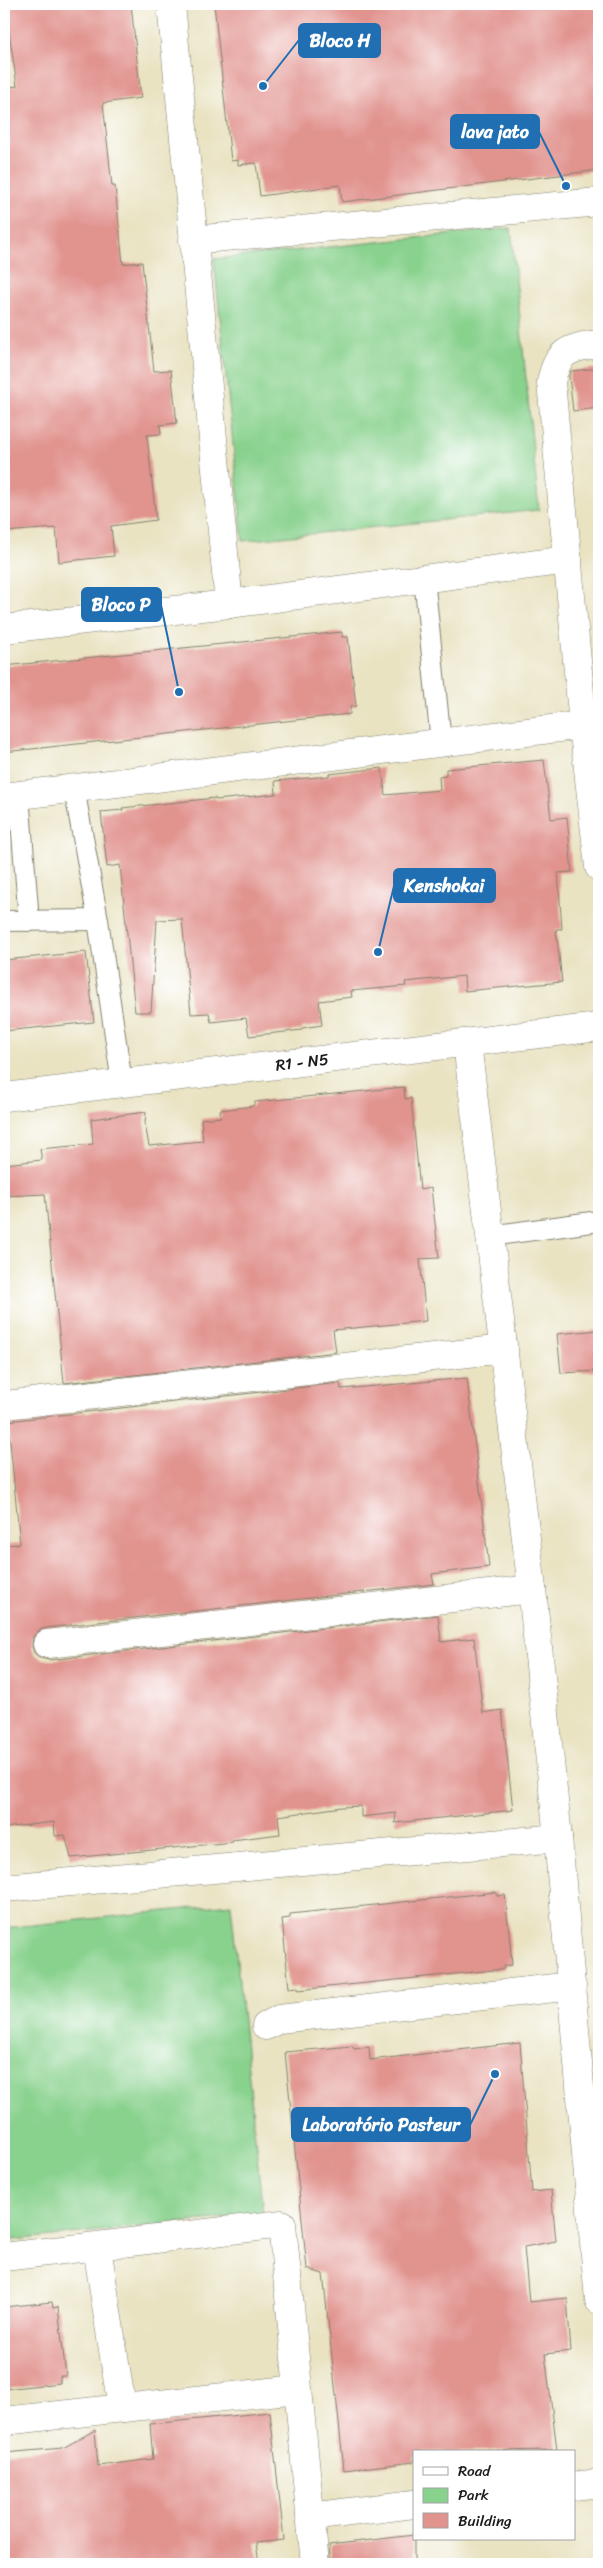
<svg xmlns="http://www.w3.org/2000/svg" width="603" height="2568" font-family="Sriracha,sans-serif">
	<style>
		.green { fill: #89d28e; stroke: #527755 }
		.building { fill: #e1938e }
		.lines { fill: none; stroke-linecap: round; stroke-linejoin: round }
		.lane-casing { stroke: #82806f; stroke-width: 22 }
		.street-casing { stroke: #82806f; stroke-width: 29 }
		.lane { stroke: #fff; stroke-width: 20 }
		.street { stroke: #fff; stroke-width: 28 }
		.labels { text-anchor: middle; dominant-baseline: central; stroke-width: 4; stroke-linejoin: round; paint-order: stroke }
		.street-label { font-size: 16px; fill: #1c1c1c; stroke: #fff }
		.leader { fill: none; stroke: #1f6fb2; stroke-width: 2 }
		.callout-dot { fill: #1f6fb2; stroke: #fff; stroke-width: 2 }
		.callout { fill: #1f6fb2; stroke: #1f6fb2; stroke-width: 2 }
		.callout-label { font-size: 18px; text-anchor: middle; font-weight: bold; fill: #fff }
	</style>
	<rect width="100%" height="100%" fill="#fff"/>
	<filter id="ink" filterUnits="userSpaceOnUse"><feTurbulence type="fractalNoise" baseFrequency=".02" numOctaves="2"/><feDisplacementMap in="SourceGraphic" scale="10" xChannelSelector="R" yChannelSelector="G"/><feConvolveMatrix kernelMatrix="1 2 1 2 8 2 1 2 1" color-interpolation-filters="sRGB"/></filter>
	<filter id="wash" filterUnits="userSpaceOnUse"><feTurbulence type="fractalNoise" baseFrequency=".0096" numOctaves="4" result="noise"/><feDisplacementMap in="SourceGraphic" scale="20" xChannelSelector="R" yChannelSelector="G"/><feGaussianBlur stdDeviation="1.12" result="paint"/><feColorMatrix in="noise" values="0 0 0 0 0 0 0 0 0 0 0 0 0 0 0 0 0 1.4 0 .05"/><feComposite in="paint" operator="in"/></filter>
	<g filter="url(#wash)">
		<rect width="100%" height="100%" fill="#e9e3c2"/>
		<g class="green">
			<path d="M511,228L539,510L243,541L214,259Z"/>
			<path d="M231,1904L263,2214L4,2241V1928Z"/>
		</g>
		<g id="blocks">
			<g class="building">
				<path d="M5,4H131L141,98L103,103L112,186H115L123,264L142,262L154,371L171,370L177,423L160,425L161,434L147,435L156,520L111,526L114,556L59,562L56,528L4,532V104L10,98L9,87L17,86Z"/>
				<path d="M214,4H599V170L342,202L340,185L260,196L256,163L238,165V160L231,161Z"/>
				<path d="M599,368V408L573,411L569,376L571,371Z"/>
				<path d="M342,632V637H348L356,706L350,707V714L4,752V666Z"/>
				<path d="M544,760L551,819L567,817L572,872L558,873L562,929H556L562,982L465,991L464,976L405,982L406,986L351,991L352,997L319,1001L322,1025L302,1028V1030L249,1036L246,1018L211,1022L209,1013L191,1014L182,919L157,920L151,1012H135L120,865L107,867L101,812L123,810L122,808L215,798L216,800L276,794L275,781L329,776V774L382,768L385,795L440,790L439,777L446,776V769Z"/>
				<path d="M86,952L94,1022L4,1031V960Z"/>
				<path d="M404,1087L405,1099L411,1098L420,1190L431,1188L439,1258L420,1259L426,1321L333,1330L336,1352L64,1383L45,1194L4,1196V1164L42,1160L40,1149L93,1144L91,1119L146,1112L145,1124L149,1146L203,1141L201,1119L221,1117L220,1110L253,1106L255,1102Z"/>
				<path d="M599,1330V1371L561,1373L557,1334Z"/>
				<path d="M467,1378L489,1567L432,1574L434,1584L45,1628L38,1631L33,1637L32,1646L34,1653L40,1658L49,1660L438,1615L441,1642L474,1638L483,1713L502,1710L513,1810L395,1823L396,1813L361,1817V1806L342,1807L278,1816L280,1834L232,1840L233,1842L71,1858L65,1835L55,1836L54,1822L4,1828V1545L20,1544L8,1421L340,1383L341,1389Z"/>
				<path d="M496,1892L497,1896L505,1895L509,1933L512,1965L504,1966V1969L298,1990V1987L289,1988L282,1919L290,1918V1914Z"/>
				<path d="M520,2043L532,2192L551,2190L556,2241L524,2247L529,2302L567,2298L571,2351L545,2354L557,2450L414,2452V2462L344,2470L323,2274L307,2269L285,2052L353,2046L354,2049L369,2047L370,2060Z"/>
				<path d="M52,2302L53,2308L58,2307L66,2376H60V2383L4,2389V2307Z"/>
				<path d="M270,2412L284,2540L256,2543L259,2564H4V2453L63,2448L95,2430L98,2466L153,2459L150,2424Z"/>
				<path d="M414,2535V2564H331L329,2545Z"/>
			</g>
		</g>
	</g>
	<g filter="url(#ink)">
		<use href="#blocks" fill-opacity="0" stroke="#82806f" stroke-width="1"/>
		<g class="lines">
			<g class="lane-casing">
				<g id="lane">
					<path d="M424,578L441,742"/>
					<path d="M19,795L29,921"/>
					<path d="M98,920L122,1083"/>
					<path d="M4,921L98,920L74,788"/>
					<path d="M490,1236L599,1221"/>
				</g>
			</g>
			<g class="street-casing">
				<g id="street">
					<path d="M171,4L229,604"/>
					<path d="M193,240L599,202"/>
					<path d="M599,344C570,347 557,351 551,382L583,725L599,867"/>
					<path d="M4,629L229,604L568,560"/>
					<path d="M4,797L583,725"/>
					<path d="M467,1043L532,1589L558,1838L599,2300"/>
					<path d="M4,1097L599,1027"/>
					<path d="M14,1404L504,1349"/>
					<path d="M47,1644L532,1589"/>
					<path d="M4,1888L558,1838"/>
					<path d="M266,2026L279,2019L572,1986"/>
					<path d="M97,2247L122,2408"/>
					<path d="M4,2257L282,2224L315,2564"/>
					<path d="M4,2421L297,2389"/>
					<path d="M574,2486L599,2483"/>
					<path d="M310,2517L414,2504"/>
				</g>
			</g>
			<use href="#lane" class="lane"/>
			<use href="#street" class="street"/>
		</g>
	</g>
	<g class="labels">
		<g class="street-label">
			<text transform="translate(302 1062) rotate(-7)">R1 - N5</text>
		</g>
	</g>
	<path class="leader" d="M263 86L299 40M566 186L539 132M179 692L161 605M378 952L394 886M495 2074L470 2125"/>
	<g class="callout-dot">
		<circle cx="263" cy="86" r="5"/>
		<circle cx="566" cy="186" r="5"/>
		<circle cx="179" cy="692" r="5"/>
		<circle cx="378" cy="952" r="5"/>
		<circle cx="495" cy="2074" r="5"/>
	</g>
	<g class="callout">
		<rect x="299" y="24" width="81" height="33" rx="5"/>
		<rect x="451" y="115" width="88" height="33" rx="5"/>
		<rect x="82" y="588" width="79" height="33" rx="5"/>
		<rect x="394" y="869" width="101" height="33" rx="5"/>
		<rect x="292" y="2108" width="178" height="33" rx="5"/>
	</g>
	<g class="callout-label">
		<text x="340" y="47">Bloco H</text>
		<text x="495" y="138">lava jato</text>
		<text x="121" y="611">Bloco P</text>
		<text x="444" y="892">Kenshokai</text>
		<text x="381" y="2131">Laboratório Pasteur</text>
	</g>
	<rect width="603" height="2568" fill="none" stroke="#fff" stroke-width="20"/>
	<rect x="413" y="2450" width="162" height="90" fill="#ffffff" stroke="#a4a4a4"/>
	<rect x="423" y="2467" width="25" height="8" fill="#ffffff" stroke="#a4a4a4"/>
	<text x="458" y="2476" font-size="15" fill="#1c1c1c">Road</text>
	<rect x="423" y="2488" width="25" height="15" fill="#89d28e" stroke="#a4a4a4"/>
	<text x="458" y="2500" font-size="15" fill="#1c1c1c">Park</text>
	<rect x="423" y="2513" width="25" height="15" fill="#e1938e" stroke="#a4a4a4"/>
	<text x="458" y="2526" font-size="15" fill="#1c1c1c">Building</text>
</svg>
